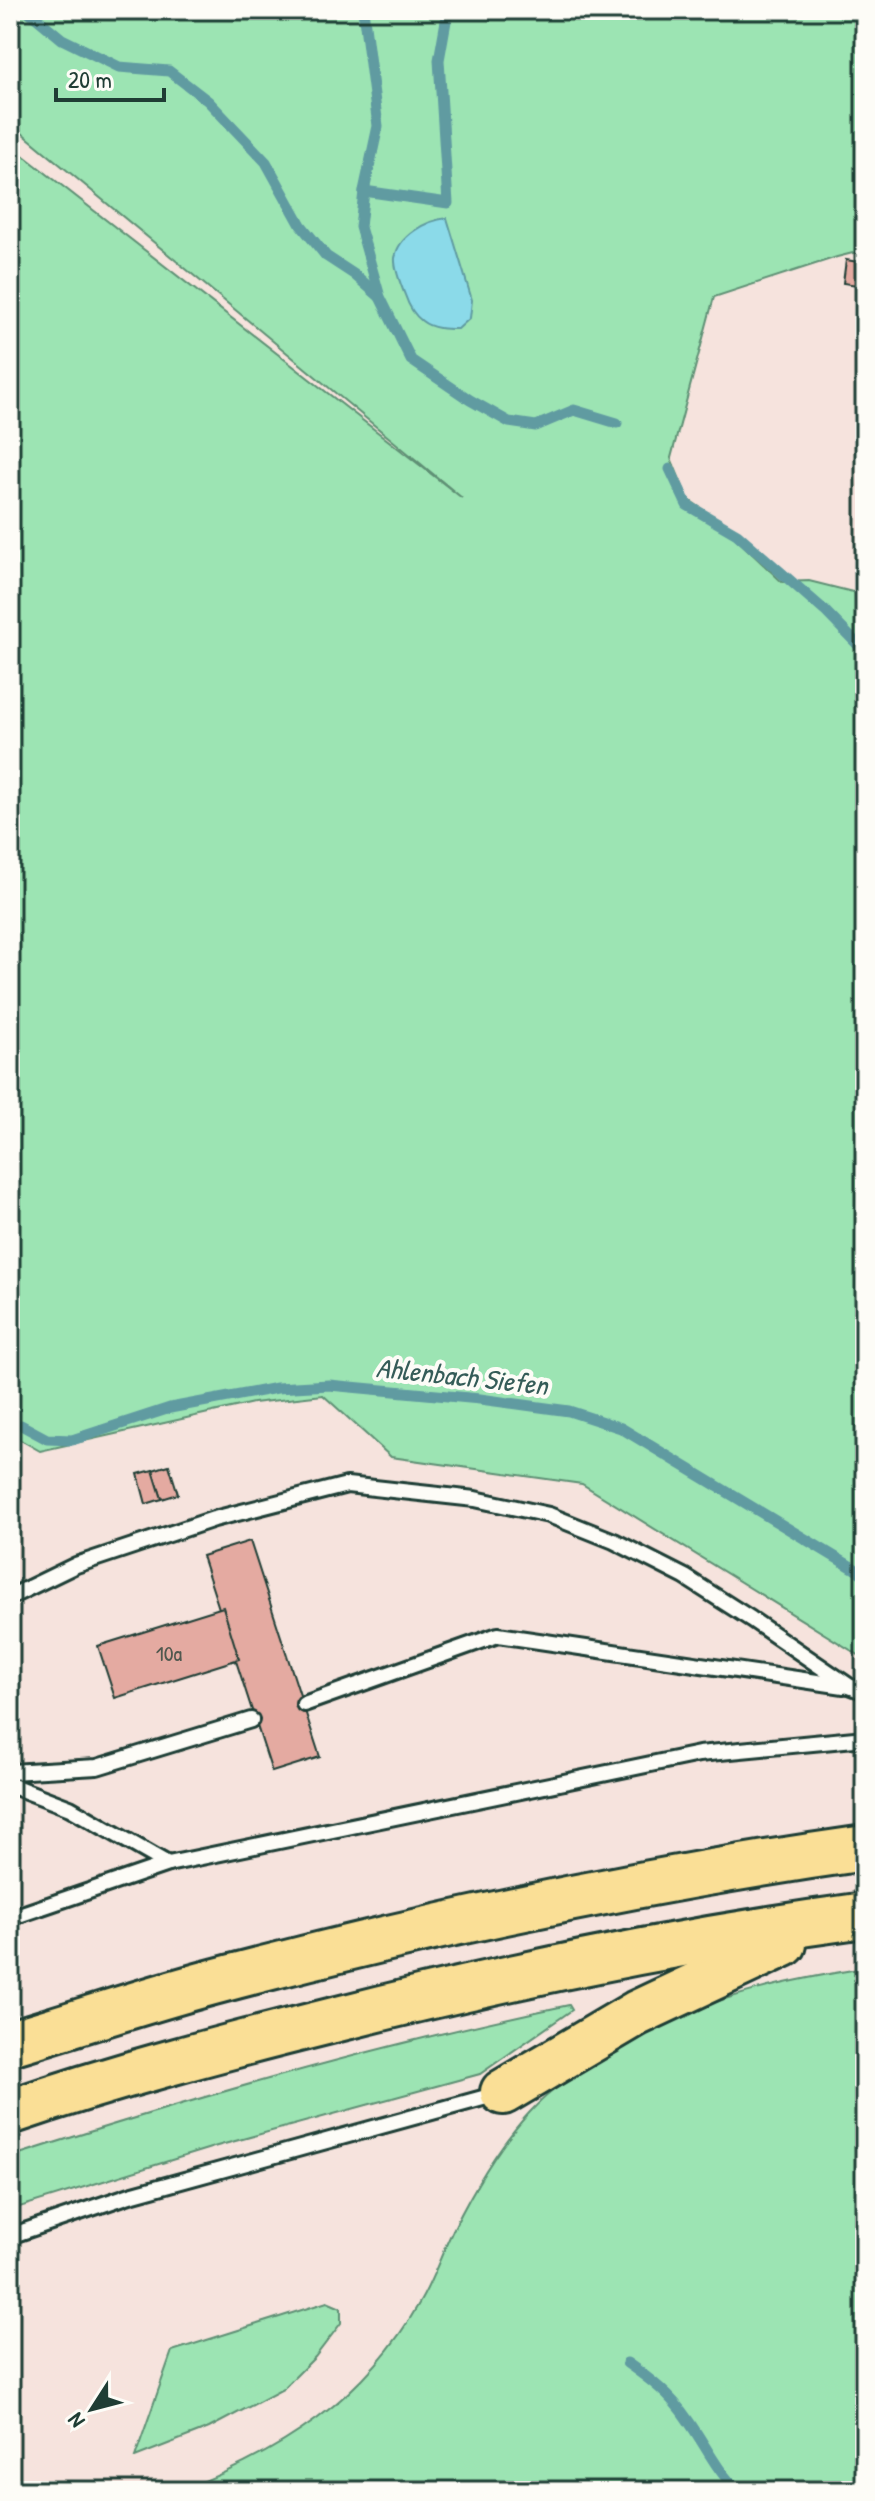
<svg xmlns="http://www.w3.org/2000/svg" width="875" height="2501" font-family="'Patrick Hand',sans-serif">
	<style>
		.green { fill: #9ce4b3; stroke: #5e9074; stroke-width: 2 }
		.water { fill: #8bdae9; stroke: #609ba1; stroke-width: 2 }
		.lines { fill: none; stroke-linecap: round; stroke-linejoin: round }
		.stream { stroke: #609ba1; stroke-width: 11 }
		.building { fill: #e4aaa1; stroke: #1f3d34; stroke-width: 2 }
		.lane-casing { stroke: #1f3d34; stroke-width: 20 }
		.highway-casing { stroke: #1f3d34; stroke-width: 50 }
		.lane { stroke: #fdfcf7; stroke-width: 14 }
		.highway { stroke: #fadf96; stroke-width: 44 }
		.labels { text-anchor: middle; dominant-baseline: central; stroke-width: 8; stroke-linejoin: round; paint-order: stroke }
		.number-label { font-size: 22px; fill: #50584f }
		.water-label { font-size: 28px; font-style: italic; fill: #355c58; stroke: #fdfcf7 }
	</style>
	<rect width="100%" height="100%" fill="#f6e3dd"/>
	<filter id="ink" filterUnits="userSpaceOnUse"><feTurbulence type="fractalNoise" baseFrequency=".0125" numOctaves="2"/><feDisplacementMap in="SourceGraphic" scale="16" xChannelSelector="R" yChannelSelector="G"/><feConvolveMatrix kernelMatrix="1 2 1 2 8 2 1 2 1" color-interpolation-filters="sRGB"/></filter>
	<g filter="url(#ink)">
		<g class="green">
			<path d="M10,10H865V250L837,257L714,297L671,458L688,499L711,515L782,582L809,581L865,595V1659L582,1484L391,1457L323,1395L253,1403L40,1451L10,1434V145L462,498L10,123Z"/>
			<path d="M865,1968V2491H179C282,2453 366,2398 421,2300C434,2277 442,2252 454,2228C474,2188 499,2145 530,2112C553,2087 579,2072 608,2055C624,2045 639,2035 655,2027C720,1995 794,1979 865,1968Z"/>
			<path d="M569,2005L572,2010L480,2074L217,2146L10,2210V2157C193,2098 380,2044 569,2005Z"/>
			<path d="M327,2302L341,2308V2323L315,2357L283,2389L209,2428L135,2457L172,2351Z"/>
		</g>
		<path class="water" d="M447,218L472,300L470,318L458,329C446,329 432,329 422,321C414,315 408,304 405,295C401,285 394,269 395,258C398,236 427,220 447,218Z"/>
		<g class="lines">
			<g class="stream">
				<path d="M27,10L62,39L119,67L169,71L208,101L266,162L301,225L326,256L355,275L379,296"/>
				<path d="M363,10L378,126L364,191"/>
				<path d="M448,10L439,60L448,203L364,191L360,227L380,297L411,360L470,400L509,422L536,426L574,410L617,423"/>
				<path d="M670,469L687,505L737,534L825,611L865,652"/>
				<path d="M21,1425L47,1439L72,1440L170,1408L277,1388L329,1385L480,1399L569,1411L621,1428L865,1575"/>
				<path d="M627,2363C650,2379 671,2395 687,2419C705,2444 716,2470 738,2491"/>
			</g>
		</g>
		<g class="building">
			<path d="M846,260L865,263V286L843,283Z"/>
			<path d="M169,1465L178,1494L162,1499L153,1470Z"/>
			<path d="M153,1470L162,1499L146,1504L138,1474Z"/>
			<path d="M250,1541L320,1757L272,1772L202,1556Z"/>
			<path d="M223,1607L239,1659L115,1698L98,1646Z"/>
		</g>
		<g class="lines">
			<g class="lane-casing">
				<g id="lane">
					<path d="M10,1597L76,1565L214,1519L347,1485L475,1499L549,1515L614,1541L685,1577L751,1619L849,1686L865,1692"/>
					<path d="M304,1704L498,1635L844,1686"/>
					<path d="M10,1772L97,1767L251,1720"/>
					<path d="M10,1785L70,1808L168,1864"/>
					<path d="M10,1918L168,1864L699,1754L865,1738"/>
					<path d="M10,2236L130,2195L501,2093"/>
				</g>
			</g>
			<g class="highway-casing">
				<g id="highway">
					<path d="M10,2043C78,2023 145,2000 213,1982C427,1925 645,1879 865,1848"/>
					<path d="M503,2092L637,2013L784,1944"/>
					<path d="M10,2112C115,2076 222,2048 330,2021C506,1976 685,1939 865,1915"/>
				</g>
			</g>
			<use href="#lane" class="lane"/>
			<use href="#highway" class="highway"/>
		</g>
	</g>
	<g class="labels">
		<g class="number-label">
			<text x="169" y="1653">10a</text>
		</g>
		<g class="water-label">
			<text transform="translate(462 1376) rotate(6)">Ahlenbach Siefen</text>
		</g>
	</g>
	<rect width="875" height="2501" fill="none" stroke="#fdfcf7" stroke-width="40"/>
	<rect x="20" y="20" width="835" height="2461" fill="none" stroke="#1f3d34" stroke-width="3" filter="url(#ink)"/>
	<g transform="translate(92 2409) rotate(234)" stroke="#fdfcf7" stroke-width="6" paint-order="stroke">
	<path d="M0-6L14 30L0 20L-14 30Z" fill="#1f3d34"/>
	<text y="-12" font-size="22" font-weight="bold" text-anchor="middle" fill="#1f3d34">N</text>
	</g>
	<path d="M56 88v12h108v-12" fill="none" stroke="#1f3d34" stroke-width="4"/>
	<text x="68" y="88" font-size="24" fill="#1f3d34" stroke="#fdfcf7" stroke-width="6" paint-order="stroke">20 m</text>
</svg>
